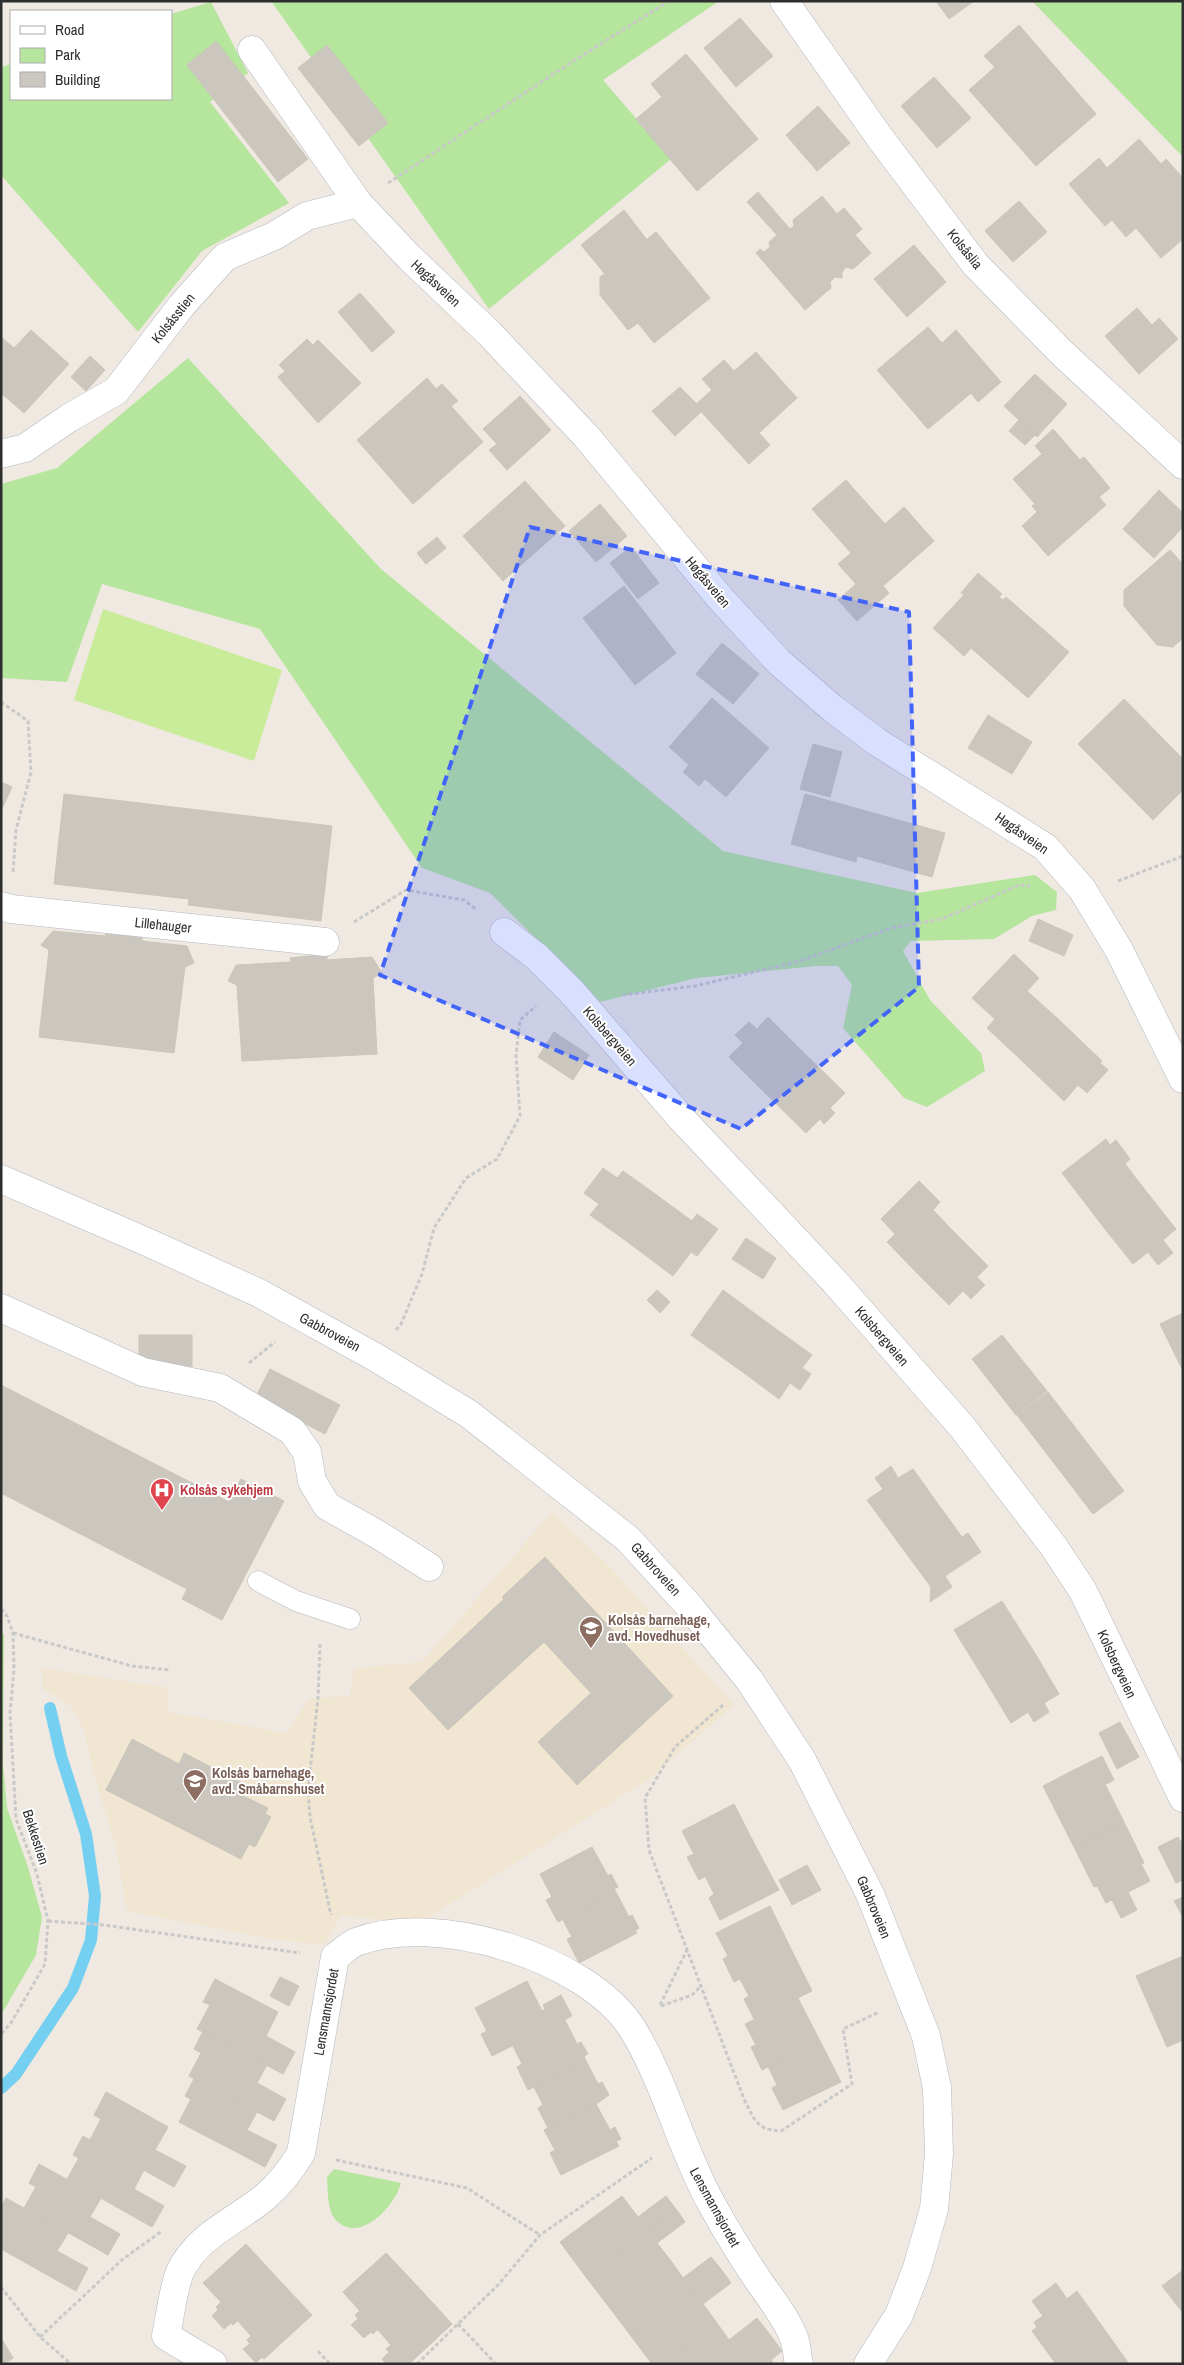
<svg xmlns="http://www.w3.org/2000/svg" width="1184" height="2365" font-family="'Archivo Narrow',sans-serif">
	<style>
		.education { fill: #f0e6d1 }
		.green { fill: #b6e59e }
		.pitch { fill: #c9ec9a }
		.lines { fill: none; stroke-linecap: round; stroke-linejoin: round }
		.stream { stroke: #75cff0; stroke-width: 12 }
		.building { fill: #cbc7bf; stroke: #cbc5ba }
		.lane-casing { stroke: #b4b7c1; stroke-width: 21 }
		.street-casing { stroke: #b4b7c1; stroke-width: 29 }
		.path { stroke: #c9c9c9; stroke-width: 3; stroke-dasharray: 4 2.5; stroke-linecap: butt }
		.lane { stroke: #fff; stroke-width: 20 }
		.street { stroke: #fff; stroke-width: 28 }
		.marked { fill: #4264fb; fill-opacity: 0.2; stroke: #4264fb; stroke-width: 4; stroke-dasharray: 10 6; stroke-linejoin: round }
		.labels { text-anchor: middle; dominant-baseline: central; stroke-width: 4; stroke-linejoin: round; paint-order: stroke }
		.street-label { font-size: 14px; fill: #2e2e2e; stroke: #fff }
		.health-label { font-size: 14px; font-weight: bold; fill: #be3a42; stroke: #fff; text-anchor: start }
		.education-label { font-size: 14px; font-weight: bold; fill: #785e54; stroke: #fff; text-anchor: start }
	</style>
	<rect width="100%" height="100%" fill="#efe9e1"/>
	<path class="education" d="M552,1512L611,1568L734,1705L649,1779L426,1919L386,1920L341,1916L324,1945L272,1939L127,1911L116,1847L94,1775L84,1730L70,1705L42,1688V1668L169,1688L167,1712L287,1733L308,1699L350,1696L354,1668L422,1662Z"/>
	<g class="green">
		<path d="M271,1H719L603,80L671,159L489,309Z"/>
		<path d="M1032,1H1183V157Z"/>
		<path d="M211,2L248,73L210,102L289,203L202,251L138,332L1,175V67L11,64V99H171V14Z"/>
		<path d="M188,358L381,569L723,851L917,893L1035,875L1057,892L1056,910L1032,916L994,939L911,941L903,951L930,1000L981,1053L985,1071L927,1107L904,1098L843,1028L852,985L838,966H816L697,978L600,1002L490,893L422,868L260,629L102,584L67,682L1,678V484L57,468Z"/>
		<path d="M1,1631L4,1635L3,1764L7,1808L28,1867L42,1917L36,1955L1,2015Z"/>
		<path d="M334,2169L401,2183C395,2206 359,2246 335,2219C327,2209 328,2189 327,2177Z"/>
	</g>
	<path class="pitch" d="M103,609L282,670L254,761L74,700Z"/>
	<g class="lines">
		<path class="stream" d="M1,2088L16,2074L73,1988L91,1940L95,1896L86,1834L61,1756L50,1708"/>
	</g>
	<g class="building">
		<path d="M936,1H974L949,19Z"/>
		<path d="M740,18L773,56L736,87L704,48Z"/>
		<path d="M1019,25L1096,114L1036,166L969,90L995,67L984,56Z"/>
		<path d="M216,41L308,159L278,182L187,65Z"/>
		<path d="M327,45L388,123L359,146L298,68Z"/>
		<path d="M686,54L758,139L697,191L636,119L662,97L651,84Z"/>
		<path d="M934,77L971,118L937,148L901,106Z"/>
		<path d="M818,106L850,143L817,171L786,135Z"/>
		<path d="M1139,139L1161,164L1166,159L1183,178V239L1161,258L1136,228L1126,237L1112,220L1105,226L1069,184L1099,158L1107,168Z"/>
		<path d="M758,192L790,229L794,226L793,220L822,196L837,214L844,208L862,229L855,235L871,253L853,269L846,267L842,272V278L835,277L830,282L831,288L805,310L756,253L760,249L764,252L770,247L769,242L777,235L747,202Z"/>
		<path d="M1019,201L1047,232L1013,262L985,231Z"/>
		<path d="M624,210L647,240L605,274L581,245Z"/>
		<path d="M656,232L710,298L654,343L638,323L628,330L600,295V277Z"/>
		<path d="M914,245L946,282L907,317L874,279Z"/>
		<path d="M360,293L395,332L372,352L338,312Z"/>
		<path d="M1137,308L1152,325L1159,318L1178,339L1139,374L1105,336Z"/>
		<path d="M928,327L942,343L956,330L1001,382L978,402L971,393L928,429L877,370Z"/>
		<path d="M31,330L69,364L24,413L1,393V362Z"/>
		<path d="M1,337L14,348L1,362Z"/>
		<path d="M307,339L313,345L318,340L361,383L318,423L278,377L285,371L279,365Z"/>
		<path d="M756,352L797,398L759,433L770,445L749,464L695,405L712,390L702,379L724,360L734,371Z"/>
		<path d="M90,356L105,370L86,391L71,377Z"/>
		<path d="M1035,374L1067,404L1037,437L1004,406Z"/>
		<path d="M427,378L436,389L442,384L458,401L451,406L483,442L413,504L357,440Z"/>
		<path d="M680,387L697,404L695,405L701,412L675,436L652,411Z"/>
		<path d="M520,396L551,430L507,470L489,450L497,444L483,429Z"/>
		<path d="M1019,420L1035,435L1025,445L1009,431Z"/>
		<path d="M1053,429L1080,460L1084,457L1110,488L1099,497L1106,505L1048,556L1022,526L1037,512L1032,506L1035,504L1013,479L1042,454L1035,446Z"/>
		<path d="M846,480L885,524L904,507L934,541L883,586L889,593L857,621L838,600L856,584L838,564L851,553L812,509Z"/>
		<path d="M525,481L565,526L503,581L463,536Z"/>
		<path d="M1159,490L1183,513V527L1154,558L1123,529Z"/>
		<path d="M600,504L627,536L596,562L569,531Z"/>
		<path d="M437,537L446,548L426,564L417,553Z"/>
		<path d="M631,547L659,583L638,599L610,563Z"/>
		<path d="M1170,550L1183,564V638L1173,647L1157,645L1124,606V590Z"/>
		<path d="M978,573L1002,594L999,597L1003,600L1006,597L1069,652L1028,698L971,648L964,656L933,628L964,595L961,593Z"/>
		<path d="M624,586L676,653L635,685L583,618Z"/>
		<path d="M722,643L759,674L733,704L696,674Z"/>
		<path d="M712,698L769,748L726,797L705,779L699,786L683,772L689,765L669,747Z"/>
		<path d="M1124,699L1183,759V790L1153,820L1078,744Z"/>
		<path d="M988,715L1032,742L1012,774L968,748Z"/>
		<path d="M813,744L842,752L830,797L800,789Z"/>
		<path d="M1,782L12,787L1,811Z"/>
		<path d="M64,794L332,826L321,921L188,905L189,899L54,884Z"/>
		<path d="M805,794L945,833L932,877L857,856L856,862L791,844Z"/>
		<path d="M1038,919L1073,935L1064,956L1029,941Z"/>
		<path d="M53,931L106,936V933H119L142,936V941L187,946L194,963L185,967L174,1053L39,1037L49,950L41,945Z"/>
		<path d="M327,954V960L372,957L382,973L373,978L377,1054L242,1061L237,985L228,981L236,965L291,962L290,958Z"/>
		<path d="M1014,954L1039,978L1027,991L1057,1018L1019,1058L987,1028L995,1019L972,998Z"/>
		<path d="M768,1017L799,1048L760,1088L729,1057L743,1043L735,1035L749,1022L757,1029Z"/>
		<path d="M1057,1018L1102,1061L1100,1063L1108,1070L1087,1093L1078,1085L1064,1101L1019,1058Z"/>
		<path d="M554,1032L589,1055L573,1080L538,1057Z"/>
		<path d="M799,1048L845,1093L830,1108L835,1113L824,1124L820,1119L806,1133L760,1088Z"/>
		<path d="M1106,1139L1110,1145L1116,1140L1130,1159L1125,1164L1149,1195L1105,1229L1062,1173Z"/>
		<path d="M603,1168L617,1178L623,1171L658,1196L625,1240L590,1215L599,1204L584,1193Z"/>
		<path d="M919,1181L940,1202L933,1210L956,1234L917,1273L887,1242L895,1234L881,1219Z"/>
		<path d="M1149,1195L1176,1229L1163,1240L1173,1253L1158,1265L1148,1252L1133,1264L1105,1229Z"/>
		<path d="M658,1196L692,1221L697,1214L718,1229L697,1256L691,1252L673,1276L625,1240Z"/>
		<path d="M956,1234L988,1266L977,1277L985,1285L971,1299L963,1291L949,1305L917,1273Z"/>
		<path d="M746,1238L776,1258L763,1279L732,1259Z"/>
		<path d="M657,1290L670,1302L660,1313L647,1300Z"/>
		<path d="M723,1290L776,1329L744,1373L691,1335Z"/>
		<path d="M1183,1313V1371L1160,1324Z"/>
		<path d="M776,1329L812,1355L802,1368L811,1374L800,1390L790,1383L779,1399L744,1373Z"/>
		<rect x="139" y="1335" width="53" height="31"/>
		<path d="M1002,1335L1047,1391L1016,1415L972,1359Z"/>
		<path d="M270,1369L340,1405L325,1434L255,1398Z"/>
		<path d="M1,1385L229,1502L241,1479L284,1501L222,1620L182,1599L187,1589L1,1493Z"/>
		<path d="M1048,1392L1124,1491L1093,1514L1017,1415Z"/>
		<path d="M891,1466L898,1478L913,1469L938,1504L892,1534L867,1500L883,1489L875,1478Z"/>
		<path d="M938,1504L962,1537L968,1533L981,1552L945,1576L952,1587L930,1602L931,1587L892,1534Z"/>
		<path d="M545,1557L673,1696L577,1785L538,1742L591,1693L544,1642L448,1730L409,1688L504,1599L502,1597Z"/>
		<path d="M1002,1601L1036,1655L988,1685L954,1630Z"/>
		<path d="M1036,1655L1059,1694L1044,1703L1049,1712L1034,1722L1028,1712L1011,1723L988,1685Z"/>
		<path d="M1120,1722L1139,1757L1117,1769L1099,1733Z"/>
		<path d="M132,1739L179,1764L184,1753L242,1783L237,1793L268,1808L265,1814L271,1817L255,1847L249,1844L241,1859L106,1790Z"/>
		<path d="M1102,1756L1114,1780L1080,1797L1068,1773Z"/>
		<path d="M1068,1773L1080,1797L1105,1784L1124,1822L1074,1847L1043,1786Z"/>
		<path d="M734,1804L756,1847L699,1880L687,1857L694,1854L682,1831Z"/>
		<path d="M1124,1822L1144,1863L1141,1864L1150,1881L1128,1892L1137,1910L1121,1918L1112,1900L1106,1903L1097,1886L1094,1887L1074,1847Z"/>
		<path d="M1178,1837L1183,1845V1880L1176,1883L1158,1847Z"/>
		<path d="M592,1847L608,1876L611,1874L618,1887L614,1889L616,1892L558,1922L546,1900L552,1897L540,1874Z"/>
		<path d="M756,1847L779,1890L720,1920L709,1898L714,1894L705,1876Z"/>
		<path d="M807,1865L821,1890L792,1905L779,1880Z"/>
		<path d="M616,1892L629,1917L632,1915L639,1928L635,1931L637,1933L579,1963L567,1939L572,1937L563,1920Z"/>
		<path d="M1183,1897V1917L1174,1901Z"/>
		<path d="M770,1906L793,1953L734,1982L723,1959L728,1956L716,1933Z"/>
		<path d="M793,1953L812,1991L754,2019L744,1999L749,1996L740,1979Z"/>
		<path d="M1183,1956V2040L1167,2047L1136,1976Z"/>
		<path d="M280,1977L299,1986L289,2006L270,1996Z"/>
		<path d="M215,1979L278,2012L266,2036L295,2052L283,2074L197,2029L210,2005L203,2002Z"/>
		<path d="M527,1981L542,2011L545,2009L543,2005L561,1995L572,2016L492,2056L481,2034L487,2031L475,2008Z"/>
		<path d="M798,1998L820,2041L762,2070L751,2047L756,2045L745,2024Z"/>
		<path d="M565,2020L577,2044L581,2042L588,2054L584,2056L586,2061L528,2090L517,2067L522,2064L513,2046Z"/>
		<path d="M203,2031L267,2065L257,2083L286,2099L274,2121L189,2076L201,2053L194,2049Z"/>
		<path d="M820,2041L841,2082L783,2110L772,2088L777,2085L768,2066Z"/>
		<path d="M586,2061L598,2084L602,2082L609,2095L596,2104L548,2128L538,2108L543,2105L534,2087Z"/>
		<path d="M194,2079L257,2112L247,2130L277,2145L265,2167L179,2122L191,2099L185,2096Z"/>
		<path d="M106,2092L168,2127L155,2150L186,2166L174,2187L90,2140L101,2119L94,2115Z"/>
		<path d="M596,2104L610,2130L615,2127L621,2139L616,2141L619,2146L561,2175L550,2153L555,2150L544,2130Z"/>
		<path d="M83,2136L144,2170L134,2189L164,2206L152,2227L67,2179L79,2158L73,2155Z"/>
		<path d="M39,2164L101,2198L90,2217L120,2234L108,2255L24,2208L36,2187L29,2183Z"/>
		<path d="M622,2196L638,2217L666,2196L676,2209L586,2277L560,2242Z"/>
		<path d="M6,2198L68,2233L57,2251L88,2268L76,2291L1,2249V2207Z"/>
		<path d="M676,2209L685,2222L657,2243L671,2261L609,2307L586,2277Z"/>
		<path d="M246,2244L280,2281L233,2325L231,2323L224,2329L212,2316L218,2310L216,2307L221,2302L203,2283Z"/>
		<path d="M386,2253L421,2290L373,2334L371,2332L364,2338L351,2325L358,2319L355,2315L360,2311L343,2292Z"/>
		<path d="M711,2257L721,2269L631,2336L609,2307L671,2261L683,2278Z"/>
		<path d="M721,2269L731,2283L703,2304L717,2323L663,2364H652L631,2336Z"/>
		<path d="M1183,2270V2313L1162,2286Z"/>
		<path d="M280,2281L312,2315L264,2359L262,2357L256,2363L243,2349L250,2344L247,2340L251,2336L238,2321Z"/>
		<path d="M1056,2283L1067,2299L1077,2291L1129,2364H1056L1032,2331L1037,2327L1034,2322L1043,2316L1032,2301Z"/>
		<path d="M421,2290L452,2324L409,2364H386L382,2359L389,2352L386,2349L391,2345L378,2330Z"/>
		<path d="M757,2318L768,2332L725,2364H663L717,2323L729,2340Z"/>
		<path d="M768,2332L782,2351L771,2360L774,2364H725Z"/>
		<path d="M1,2338L13,2358L4,2364H1Z"/>
	</g>
	<g class="lines">
		<g class="lane-casing">
			<path id="lane" d="M258,1581L296,1601L350,1619"/>
		</g>
		<g class="street-casing">
			<g id="street">
				<path d="M784,1L880,138L975,264L1062,353L1183,465"/>
				<path d="M252,50L358,203L409,257L490,334L586,436L721,599L779,662L832,708L877,742L1045,847L1082,889L1119,950L1183,1079"/>
				<path d="M1,454L25,448L69,418L116,391L182,305L225,257L274,236L307,216L358,203"/>
				<path d="M1,906L11,909L325,942"/>
				<path d="M504,932L537,957L572,992L681,1118L835,1282L963,1428L1054,1547L1083,1591L1183,1798"/>
				<path d="M1,1179L147,1242L259,1293L375,1357L469,1414L628,1539L690,1607L750,1681L802,1760L870,1894L926,2036L937,2088L939,2154L934,2209L917,2268L899,2315L868,2364"/>
				<path d="M1,1308L143,1372L220,1388L292,1431L307,1452L312,1481L327,1506L377,1534L429,1567"/>
				<path d="M213,2364L166,2336C170,2317 173,2289 180,2272C197,2235 236,2221 265,2197C280,2184 291,2170 301,2153L335,1957C342,1952 349,1945 356,1942C435,1911 586,1957 632,2028C666,2083 680,2147 711,2203C726,2230 741,2255 758,2280C771,2299 786,2317 794,2338C797,2345 797,2356 799,2364"/>
			</g>
		</g>
		<g class="path">
			<path d="M388,183L564,67L669,1"/>
			<path d="M1,702L28,721L31,772L16,830L13,873"/>
			<path d="M1118,881L1183,856"/>
			<path d="M354,922L406,890L464,900L477,910"/>
			<path d="M622,995L695,986L800,961L891,928L942,919L1019,885L1030,886"/>
			<path d="M396,1330L401,1324L422,1274L434,1228L466,1178L497,1159L520,1116L516,1055L520,1020L536,1006"/>
			<path d="M249,1363L275,1342"/>
			<path d="M1,1609L7,1616L13,1633L14,1670L10,1713L16,1819L37,1874L48,1921L45,1964L11,2023L1,2034"/>
			<path d="M13,1633L132,1666L170,1670"/>
			<path d="M320,1644L318,1698L308,1791L310,1817L331,1915"/>
			<path d="M723,1705L675,1747L645,1798L649,1850L744,2099C754,2119 756,2130 781,2131L852,2084L843,2029L879,2012"/>
			<path d="M48,1921L104,1925L300,1953"/>
			<path d="M660,2005L687,1950"/>
			<path d="M661,2006L692,1995L701,1986"/>
			<path d="M336,2160L467,2188L540,2235"/>
			<path d="M1,2287L40,2337L71,2364"/>
			<path d="M458,2324L496,2364"/>
			<path d="M40,2337L123,2259L162,2231"/>
			<path d="M318,2351L330,2364"/>
			<path d="M417,2364L499,2284L540,2235L652,2158"/>
		</g>
		<use href="#lane" class="lane"/>
		<use href="#street" class="street"/>
	</g>
	<path class="marked" d="M530,527L909,612L919,987L741,1129L380,975Z"/>
	<defs>
		<g id="hospital-pin" transform="scale(1.25)"><path d="M0 17L-7.5 6A9.5 9.5 0 1 1 7.5 6Z" fill="#e0444e" stroke="#fff"/><path d="M-5-5h3v3.5h4V-5h3V5h-3V1.5h-4V5h-3Z" fill="#fff"/></g>
		<g id="school-pin" transform="scale(1.25)"><path d="M0 17L-7.5 6A9.5 9.5 0 1 1 7.5 6Z" fill="#8d6e63" stroke="#fff"/><path d="M0-5L7-2L0 1L-7-2ZM-4 1L0 2.5L4 1V4Q0 6-4 4Z" fill="#fff"/></g>
	</defs>
	<g fill-rule="evenodd">
		<use href="#hospital-pin" x="162" y="1490"/>
		<use href="#school-pin" x="591" y="1628"/>
		<use href="#school-pin" x="195" y="1781"/>
	</g>
	<g class="labels">
		<g class="street-label">
			<text transform="translate(965 249) rotate(51)">Kolsåslia</text>
			<text transform="translate(436 283) rotate(43)">Høgåsveien</text>
			<text transform="translate(173 318) rotate(-51)">Kolsåsstien</text>
			<text transform="translate(708 582) rotate(50)">Høgåsveien</text>
			<text transform="translate(1022 833) rotate(35)">Høgåsveien</text>
			<text transform="translate(163 925) rotate(6)">Lillehauger</text>
			<text transform="translate(610 1036) rotate(49)">Kolsbergveien</text>
			<text transform="translate(330 1332) rotate(28)">Gabbroveien</text>
			<text transform="translate(882 1336) rotate(49)">Kolsbergveien</text>
			<text transform="translate(656 1569) rotate(48)">Gabbroveien</text>
			<text transform="translate(1117 1664) rotate(65)">Kolsbergveien</text>
			<text transform="translate(36 1837) rotate(72)">Bekkestien</text>
			<text transform="translate(874 1907) rotate(67)">Gabbroveien</text>
			<text transform="translate(326 2012) rotate(-80)">Lensmannsjordet</text>
			<text transform="translate(715 2207) rotate(61)">Lensmannsjordet</text>
		</g>
		<g class="health-label">
			<text x="180" y="1490">Kolsås sykehjem</text>
		</g>
		<g class="education-label">
			<text x="608" y="1620">Kolsås barnehage,<tspan x="608" dy="16">avd. Hovedhuset</tspan></text>
			<text x="212" y="1773">Kolsås barnehage,<tspan x="212" dy="16">avd. Småbarnshuset</tspan></text>
		</g>
	</g>
	<rect width="1184" height="2365" fill="none" stroke="#2e2e2e" stroke-width="5"/>
	<rect x="10" y="10" width="162" height="90" fill="#ffffff" stroke="#ababab"/>
	<rect x="20" y="26" width="25" height="8" fill="#ffffff" stroke="#ababab"/>
	<text x="55" y="35" font-size="15" fill="#2e2e2e">Road</text>
	<rect x="20" y="48" width="25" height="15" fill="#b6e59e" stroke="#ababab"/>
	<text x="55" y="60" font-size="15" fill="#2e2e2e">Park</text>
	<rect x="20" y="72" width="25" height="15" fill="#cbc7bf" stroke="#ababab"/>
	<text x="55" y="85" font-size="15" fill="#2e2e2e">Building</text>
</svg>
